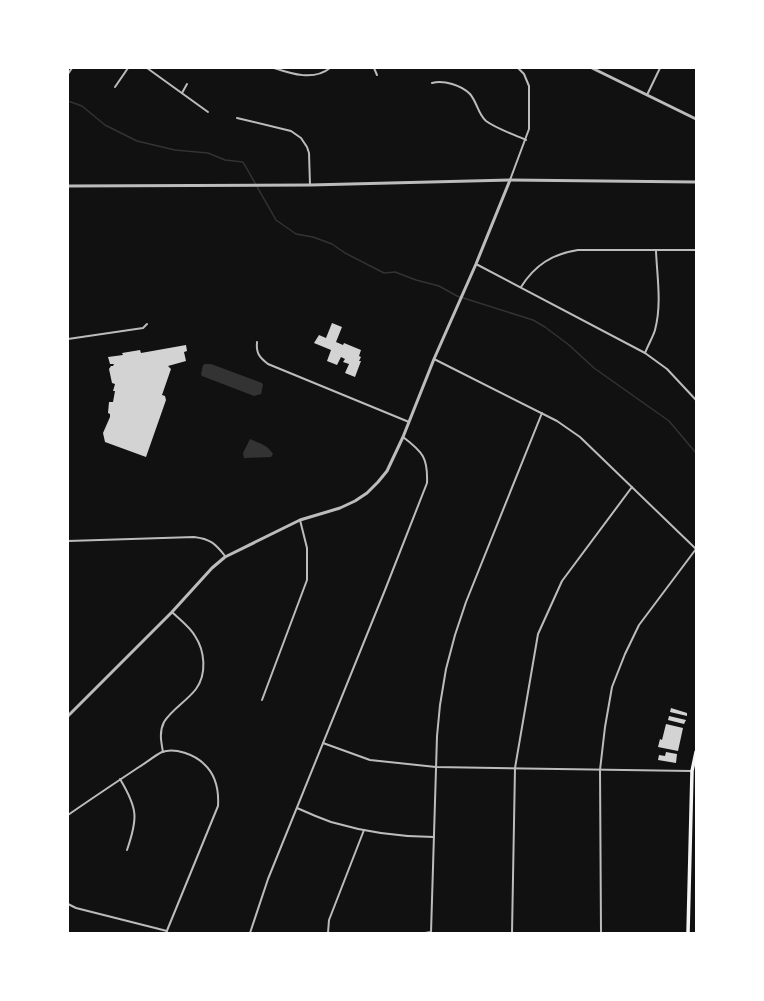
<svg xmlns="http://www.w3.org/2000/svg" width="764" height="1001" font-family="Inter,sans-serif">
	<style>
		.water { fill: #333 }
		.lines { fill: none; stroke-linecap: round; stroke-linejoin: round }
		.stream { stroke: #333; stroke-width: 1.5 }
		.building { fill: #d3d3d3 }
		.minor { stroke: #bcbcbc; stroke-width: 2 }
		.tertiary { stroke: #bcbcbc; stroke-width: 3 }
		.primary { stroke: #f5f5f5; stroke-width: 3.5 }
	</style>
	<rect width="100%" height="100%" fill="#111"/>
	<g class="water">
		<path d="M205,364H211L262,383L263,385L261,394L254,396L202,376L201,374L203,365Z"/>
		<path d="M250,439C259,443 268,445 273,454L271,457L244,458L243,453Z"/>
	</g>
	<g class="lines">
		<path class="stream" d="M68,101L82,106L105,125L137,141L175,150L208,153L225,160L243,162L276,220L296,234L313,237L332,244L345,253L384,273L395,272L416,280L439,286L457,296L533,320L545,327L569,345L594,368L669,421L696,453"/>
	</g>
	<g class="building">
		<path d="M332,323L342,327L336,342L343,345L344,343L361,350L359,356L361,357L359,361H361L355,377L345,373L349,364L343,362L345,359L341,357L337,365L327,361L331,350L314,343L319,335L326,338Z"/>
		<path d="M186,345L187,351L184,352L186,361L168,366L171,369L162,395L165,396L166,400L146,457L105,442L103,433L110,417V414L108,413L109,402H113L115,391H113L115,384L112,383L109,369L111,366H113L114,364H110L108,357L123,355L122,353L140,350L141,353Z"/>
		<path d="M671,708L687,713V716L670,712Z"/>
		<path d="M669,716L686,720L684,724L668,720Z"/>
		<path d="M666,724L683,728L678,751L658,747L660,739L662,740Z"/>
		<path d="M666,752L677,754L676,763L658,760L659,755L665,756Z"/>
	</g>
	<g class="lines">
		<g class="minor">
			<path d="M147,68L208,112"/>
			<path d="M274,68C292,74 314,81 330,68"/>
			<path d="M374,68L377,75"/>
			<path d="M68,74L72,68"/>
			<path d="M432,83C444,80 461,85 470,94C477,102 478,114 486,121C497,129 513,134 526,140"/>
			<path d="M115,87L128,68"/>
			<path d="M182,93L187,84"/>
			<path d="M647,95L660,68"/>
			<path d="M237,118L291,131L301,138L307,147L309,153L310,185"/>
			<path d="M510,180L529,129V86L524,74L518,68"/>
			<path d="M476,264L645,353L667,369L696,400"/>
			<path d="M521,287C535,265 552,254 578,250H696"/>
			<path d="M68,339L143,328L147,324"/>
			<path d="M257,342C256,353 259,357 268,364L409,422"/>
			<path d="M645,353C648,345 653,337 655,330C662,304 657,276 656,251"/>
			<path d="M434,359L557,421L580,437L696,549"/>
			<path d="M68,541L194,537C210,539 215,543 225,556"/>
			<path d="M262,700L307,580V548L300,520"/>
			<path d="M323,743L370,760L436,767L691,771"/>
			<path d="M163,752C161,741 159,732 164,722C172,709 187,701 196,689C207,674 205,651 195,636C190,627 179,619 172,612"/>
			<path d="M120,779C138,809 138,818 127,850"/>
			<path d="M297,808C308,813 320,818 331,822C365,832 400,837 434,837"/>
			<path d="M68,815C91,799 115,783 139,767C146,763 154,756 162,752C175,747 195,755 204,764C216,775 219,790 218,806L166,933"/>
			<path d="M68,904L76,908L167,931"/>
			<path d="M250,933L268,879L385,590L427,483C428,458 423,452 403,437"/>
			<path d="M328,933L329,920L364,830"/>
			<path d="M425,933L431,932"/>
			<path d="M431,933L437,736L440,705L446,669L455,635L466,602L542,413"/>
			<path d="M512,933L515,768L538,634L562,581L632,487"/>
			<path d="M601,933L600,770L605,727L612,687L625,654L639,625L696,549"/>
		</g>
		<g class="tertiary">
			<path d="M592,68L696,119"/>
			<path d="M68,186L310,185L510,180L696,182"/>
			<path d="M68,716L172,612L212,568L225,557L300,520L340,508L355,501L367,493L378,482L387,471L403,437L434,359L476,264L510,180"/>
		</g>
		<path class="primary" d="M688,933L692,771L696,752"/>
	</g>
	<rect width="764" height="1001" fill="none" stroke="#ffffff" stroke-width="138"/>
</svg>
